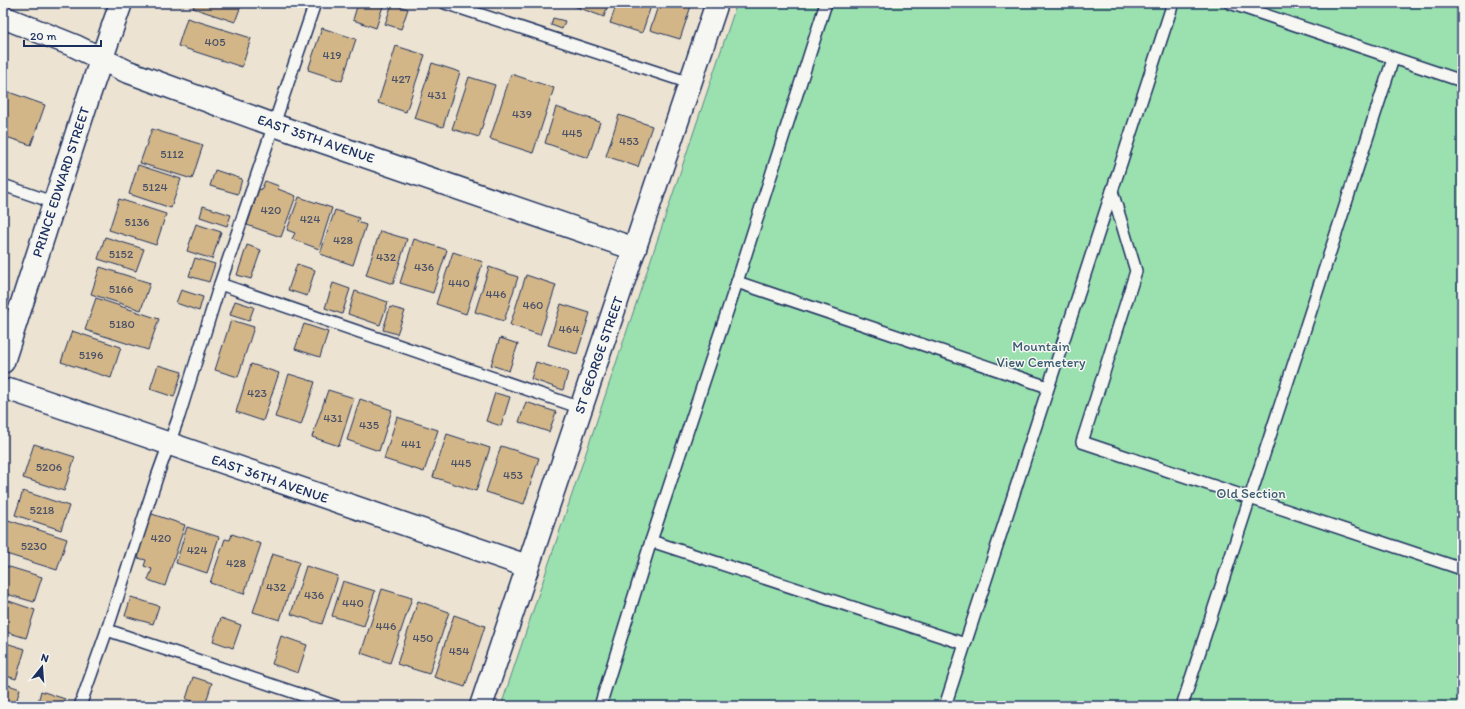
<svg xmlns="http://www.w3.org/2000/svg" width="1465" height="709" font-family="Itim,sans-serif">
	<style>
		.green { fill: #9ae1af; stroke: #5a8886 }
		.building { fill: #d3b688; stroke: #1b2f5e }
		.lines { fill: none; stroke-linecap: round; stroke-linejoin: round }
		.service-casing { stroke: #1b2f5e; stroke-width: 14 }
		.minor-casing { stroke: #1b2f5e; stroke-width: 25 }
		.service { stroke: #f6f6f2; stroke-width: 11 }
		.minor { stroke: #f6f6f2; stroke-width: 22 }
		.labels { text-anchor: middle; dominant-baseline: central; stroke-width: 3; stroke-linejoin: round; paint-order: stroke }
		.number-label { font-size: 12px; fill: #495168 }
		.street-label { font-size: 14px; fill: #1b2f5e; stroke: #f6f6f2 }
		.park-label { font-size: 14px; fill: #3b5c72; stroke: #f6f6f2 }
	</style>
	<rect width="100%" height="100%" fill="#ece3d2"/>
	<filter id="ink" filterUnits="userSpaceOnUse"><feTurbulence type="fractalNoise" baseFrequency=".025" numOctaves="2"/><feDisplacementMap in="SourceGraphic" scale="8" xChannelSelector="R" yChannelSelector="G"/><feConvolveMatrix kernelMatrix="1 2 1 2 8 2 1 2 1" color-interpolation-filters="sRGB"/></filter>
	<g filter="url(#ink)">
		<path class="green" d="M737,3H1462V706H501Z"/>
		<g class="building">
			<path d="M195,3H242L235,22L193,8Z"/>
			<path d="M358,3H384L376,28L353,20Z"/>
			<path d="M575,3H608L604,17L574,6Z"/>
			<path d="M617,3H652L642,33L610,23Z"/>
			<path d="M659,3H692L680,39L650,30Z"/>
			<path d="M392,4L408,9L401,29L385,24Z"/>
			<path d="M187,18L251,38L242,67L178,46Z"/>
			<path d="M553,18L565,21L562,29L551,25Z"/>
			<path d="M322,28L356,39L342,81L308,70Z"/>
			<path d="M396,46L425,55L406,112L378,103Z"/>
			<path d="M432,63L460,72L443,127L414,118Z"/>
			<path d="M511,74L554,88L533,153L490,139Z"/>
			<path d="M469,77L495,85L479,137L452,129Z"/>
			<path d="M3,90L45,105L31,145L3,136Z"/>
			<path d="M556,107L600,122L588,158L545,143Z"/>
			<path d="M619,115L652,126L638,167L606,156Z"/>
			<path d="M152,129L203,145L192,179L140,163Z"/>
			<path d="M138,165L181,179L171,208L129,194Z"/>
			<path d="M215,170L242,179L238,194L210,186Z"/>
			<path d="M265,181L279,186L278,189L296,196L281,237L247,225L259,189L261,190Z"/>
			<path d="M299,197L332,208L319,249L292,239L295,233L287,230Z"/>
			<path d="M119,199L166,214L156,245L109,230Z"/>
			<path d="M203,206L231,215L227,226L200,217Z"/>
			<path d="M335,210L359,218L357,222L366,225L353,265L320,254Z"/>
			<path d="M196,224L221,232L212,259L187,251Z"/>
			<path d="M380,231L407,239L393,284L366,275Z"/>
			<path d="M105,237L144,249L136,271L98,259Z"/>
			<path d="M414,239L447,250L433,293L400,283Z"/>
			<path d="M247,245L261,250L251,279L237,275Z"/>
			<path d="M453,252L483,262L466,314L436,304Z"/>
			<path d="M195,258L215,264L209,282L189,276Z"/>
			<path d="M297,264L315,270L307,296L288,290Z"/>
			<path d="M100,267L150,283L141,310L91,294Z"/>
			<path d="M489,267L518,277L504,321L475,312Z"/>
			<path d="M526,275L556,285L540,335L510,325Z"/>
			<path d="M333,283L350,289L342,314L325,308Z"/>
			<path d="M181,290L203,297L199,311L176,303Z"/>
			<path d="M355,291L388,302L380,325L348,314Z"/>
			<path d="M96,298L159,319L148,350L85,330Z"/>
			<path d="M235,301L254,307L249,321L230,315Z"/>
			<path d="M561,304L590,313L577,354L548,345Z"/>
			<path d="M390,307L405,311L397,334L383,330Z"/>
			<path d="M231,320L254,327L238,377L215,370Z"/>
			<path d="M304,324L328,332L320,357L295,349Z"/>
			<path d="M72,331L121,347L111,378L61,362Z"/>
			<path d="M500,338L518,344L509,371L491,365Z"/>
			<path d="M536,362L568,372L563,390L531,379Z"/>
			<path d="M251,364L279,373L263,421L236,412Z"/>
			<path d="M158,365L182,372L174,397L150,389Z"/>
			<path d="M289,374L315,382L301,425L275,417Z"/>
			<path d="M328,390L354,398L339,446L312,437Z"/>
			<path d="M495,393L510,397L501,426L486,421Z"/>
			<path d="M360,399L392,410L379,451L347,440Z"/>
			<path d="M526,402L556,412L549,432L519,422Z"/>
			<path d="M397,417L438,430L424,472L384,459Z"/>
			<path d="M447,434L490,448L476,491L433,477Z"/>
			<path d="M34,444L75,457L64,491L23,478Z"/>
			<path d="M501,446L539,458L524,504L486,492Z"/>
			<path d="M23,491L69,506L61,530L15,515Z"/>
			<path d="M149,513L185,525L165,586L148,580L152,569L144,566L146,560L138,558L140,552L136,551Z"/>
			<path d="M8,520L67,539L57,570L3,553V537Z"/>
			<path d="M187,527L219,537L207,573L176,563Z"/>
			<path d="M232,534L261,544L244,594L210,583L225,539L230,540Z"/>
			<path d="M272,554L299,562L280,620L253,612Z"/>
			<path d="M3,565L42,577L34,602L3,593Z"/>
			<path d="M306,566L338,576L322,624L291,614Z"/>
			<path d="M343,581L375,591L364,626L332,616Z"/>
			<path d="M382,589L412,598L390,663L361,653Z"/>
			<path d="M131,597L159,606L153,624L125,616Z"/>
			<path d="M3,599L35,610L26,638L3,631Z"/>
			<path d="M418,601L449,612L429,674L397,664Z"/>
			<path d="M454,615L485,626L465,687L434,677Z"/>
			<path d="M221,618L241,625L233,648L213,641Z"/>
			<path d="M281,636L307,645L298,673L272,664Z"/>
			<path d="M3,642L25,649L16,679L3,675Z"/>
			<path d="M193,677L212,683L205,705L186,699Z"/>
			<path d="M3,683L20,689L15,706H3Z"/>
			<path d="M41,691L65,699L63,706H37Z"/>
		</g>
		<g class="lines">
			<g class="service-casing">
				<g id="service">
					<path d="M445,3L690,83"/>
					<path d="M1230,3L1462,81"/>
					<path d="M3,185L55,203"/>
					<path d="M1112,191L1136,271L1082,442L1462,569"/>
					<path d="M737,282L1048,387"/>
					<path d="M220,284L581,408"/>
					<path d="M651,541L965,644"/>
					<path d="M107,630L335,706"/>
					<path d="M80,706L107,630L158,474L179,416L220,284L315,3"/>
					<path d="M600,706L651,541L737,282L826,3"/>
					<path d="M945,706L1173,3"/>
					<path d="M1182,706L1393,59"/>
				</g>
			</g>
			<g class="minor-casing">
				<g id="minor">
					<path d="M3,17L75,46L126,71L274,125L635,249"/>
					<path d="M3,362L89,95L121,3"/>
					<path d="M12,390L527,566"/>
					<path d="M481,706L717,3"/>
				</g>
			</g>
			<use href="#service" class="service"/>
			<use href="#minor" class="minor"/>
		</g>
	</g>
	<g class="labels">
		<g class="number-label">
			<text x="215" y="42">405</text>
			<text x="332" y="55">419</text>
			<text x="401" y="79">427</text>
			<text x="437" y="95">431</text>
			<text x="522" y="114">439</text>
			<text x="572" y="133">445</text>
			<text x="629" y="141">453</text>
			<text x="172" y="154">5112</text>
			<text x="155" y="187">5124</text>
			<text x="271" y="210">420</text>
			<text x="310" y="219">424</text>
			<text x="137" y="222">5136</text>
			<text x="343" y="240">428</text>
			<text x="121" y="254">5152</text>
			<text x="386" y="257">432</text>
			<text x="424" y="267">436</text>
			<text x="459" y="283">440</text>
			<text x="121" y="289">5166</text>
			<text x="496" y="294">446</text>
			<text x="533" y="305">460</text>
			<text x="122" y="324">5180</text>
			<text x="569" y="329">464</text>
			<text x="91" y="355">5196</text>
			<text x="257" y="393">423</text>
			<text x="333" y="418">431</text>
			<text x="369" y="425">435</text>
			<text x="411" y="444">441</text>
			<text x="461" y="463">445</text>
			<text x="49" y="467">5206</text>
			<text x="513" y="475">453</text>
			<text x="42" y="510">5218</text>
			<text x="161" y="538">420</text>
			<text x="34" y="546">5230</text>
			<text x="197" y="550">424</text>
			<text x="236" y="563">428</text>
			<text x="276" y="587">432</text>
			<text x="314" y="595">436</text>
			<text x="353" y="603">440</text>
			<text x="386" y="626">446</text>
			<text x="423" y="638">450</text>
			<text x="459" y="651">454</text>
		</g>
		<g class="street-label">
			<text transform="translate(316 139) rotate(19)">EAST 35TH AVENUE</text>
			<text transform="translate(61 182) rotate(-72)">PRINCE EDWARD STREET</text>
			<text transform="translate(599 355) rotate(-71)">ST GEORGE STREET</text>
			<text transform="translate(270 479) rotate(19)">EAST 36TH AVENUE</text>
		</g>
		<g class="park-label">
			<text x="1041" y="346">Mountain<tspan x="1041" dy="16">View Cemetery</tspan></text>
			<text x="1251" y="493">Old Section</text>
		</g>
	</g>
	<rect width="1465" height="709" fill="none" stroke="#f6f6f2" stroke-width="16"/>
	<rect x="8" y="8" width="1449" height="693" fill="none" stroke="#1b2f5e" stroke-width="1.5" filter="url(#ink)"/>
	<g transform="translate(42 667) rotate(17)" stroke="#f6f6f2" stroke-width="3" paint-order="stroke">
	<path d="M0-3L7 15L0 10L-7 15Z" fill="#1b2f5e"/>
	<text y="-6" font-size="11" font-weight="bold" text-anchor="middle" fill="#1b2f5e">N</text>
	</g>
	<path d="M24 40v6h77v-6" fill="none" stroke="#1b2f5e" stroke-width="2"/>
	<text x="30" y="40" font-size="12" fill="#1b2f5e" stroke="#f6f6f2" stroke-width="3" paint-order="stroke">20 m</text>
</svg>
